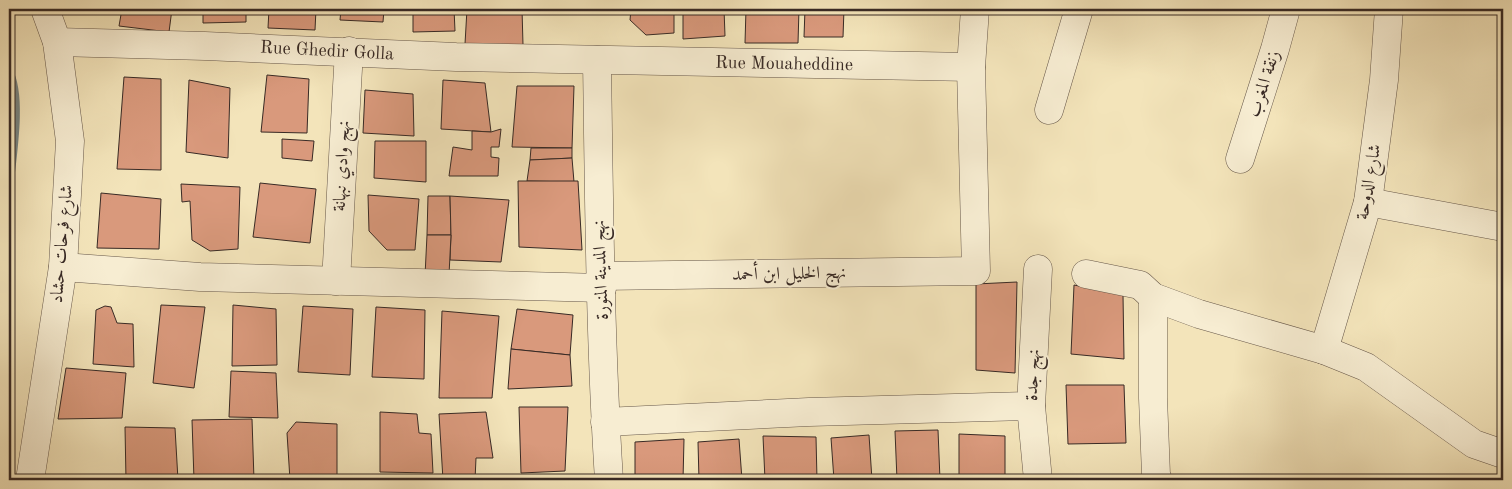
<svg xmlns="http://www.w3.org/2000/svg" width="1512" height="489" font-family="'Old Standard TT',Amiri,serif">
	<style>
		.lines { fill: none; stroke-linecap: round; stroke-linejoin: round }
		.stream { stroke: #76827e; stroke-width: 7 }
		.building { fill: #d9997c; stroke: #382a25 }
		.minor-casing { stroke: #67584a; stroke-width: 29 }
		.minor { stroke: #f7edd2; stroke-width: 28 }
		.labels { text-anchor: middle; dominant-baseline: central; stroke-width: 4; stroke-linejoin: round; paint-order: stroke }
		.street-label { font-size: 18px; fill: #382a25; stroke: #f7edd2 }
	</style>
	<rect width="100%" height="100%" fill="#f3e4ba"/>
	<filter id="stains"><feTurbulence type="fractalNoise" baseFrequency=".004" numOctaves="4"/><feColorMatrix values="0 0 0 0 .2 0 0 0 0 .09 0 0 0 0 .02 0 0 0 .5 -.17"/></filter>
	<radialGradient id="worn" r=".72"><stop offset=".6" stop-color="#630" stop-opacity="0"/><stop offset="1" stop-color="#630" stop-opacity=".3"/></radialGradient>
	<g class="lines">
		<path class="stream" d="M9,70C24,97 12,162 9,194"/>
	</g>
	<g class="building">
		<path d="M122,9H172L169,32L119,26Z"/>
		<path d="M203,9H246V22L203,23Z"/>
		<path d="M269,9H316L315,30L268,28Z"/>
		<path d="M341,9H384L383,22L340,20Z"/>
		<path d="M413,9H454L455,31L413,32Z"/>
		<path d="M467,9H522L523,45L465,44Z"/>
		<path d="M631,9H674V33L646,35L630,20Z"/>
		<path d="M683,9H724L725,36L683,39Z"/>
		<path d="M746,9H799L798,43H745Z"/>
		<path d="M805,9H844L843,37H804Z"/>
		<path d="M267,75L309,79L307,133L261,132Z"/>
		<path d="M124,77L161,79V170L117,169Z"/>
		<path d="M189,80L230,88L228,158L186,152Z"/>
		<path d="M443,80L485,83L491,132L441,129Z"/>
		<path d="M517,86H574L572,148L512,147Z"/>
		<path d="M365,90L413,94L414,136L363,133Z"/>
		<path d="M501,129L499,147H491V157L499,158L498,176H449L453,147L472,150V131L491,132Z"/>
		<path d="M282,139L314,141L312,161L282,158Z"/>
		<path d="M375,141H426V182L374,178Z"/>
		<path d="M531,148H572V158L530,160Z"/>
		<path d="M572,158L574,182L527,181L530,160Z"/>
		<path d="M518,181H578L582,250L519,247Z"/>
		<path d="M260,183L316,189L310,243L253,237Z"/>
		<path d="M181,184L240,187L238,249L210,251L192,240L190,201L182,202Z"/>
		<path d="M101,193L161,199L159,249L97,248Z"/>
		<path d="M368,195L419,199L415,250H387L369,231Z"/>
		<path d="M428,196H450L451,235H427Z"/>
		<path d="M450,196L509,200L501,262L450,260L451,235Z"/>
		<path d="M427,235H451L449,275L425,276Z"/>
		<path d="M1017,282L1015,373L976,370V284Z"/>
		<path d="M1074,285L1123,295L1124,359L1071,354Z"/>
		<path d="M161,305L205,307L194,388L153,383Z"/>
		<path d="M233,305L276,309L277,365L232,366Z"/>
		<path d="M105,306L111,307L117,323L133,324L134,367L93,364L96,310Z"/>
		<path d="M303,306L353,309L350,375L298,372Z"/>
		<path d="M376,307L425,310L424,379L372,377Z"/>
		<path d="M517,309L573,315L570,355L511,349Z"/>
		<path d="M442,311L499,316L492,398H439Z"/>
		<path d="M511,349L570,355L572,386L508,389Z"/>
		<path d="M66,368L126,373L122,418L58,419Z"/>
		<path d="M231,371L276,373L278,418L229,417Z"/>
		<path d="M1066,385H1124L1126,443L1068,444Z"/>
		<path d="M519,407H568L565,471L521,473Z"/>
		<path d="M380,412L417,414L419,433L431,434L433,473L380,472Z"/>
		<path d="M486,412L493,458H476L475,480H443L439,414Z"/>
		<path d="M252,419L254,480H194L192,420Z"/>
		<path d="M296,422L337,424V480H290L287,433Z"/>
		<path d="M125,427L175,428L178,480H126Z"/>
		<path d="M938,430L940,480H897L895,431Z"/>
		<path d="M959,434L1005,436V480H959Z"/>
		<path d="M869,435L872,480H834L831,438Z"/>
		<path d="M763,436L816,437L817,480H765Z"/>
		<path d="M684,439L683,480H635V442Z"/>
		<path d="M739,439L742,480H699L698,442Z"/>
	</g>
	<g class="lines">
		<g class="minor-casing">
			<g id="minor">
				<path d="M57,42L205,46L456,57L971,67"/>
				<path d="M597,60C599,200 600,340 609,480"/>
				<path d="M1049,110L1079,9"/>
				<path d="M1240,159L1275,49L1286,9"/>
				<path d="M1368,202L1503,227"/>
				<path d="M63,267L200,277L602,288"/>
				<path d="M1086,274L1140,285L1153,297L1199,314L1324,350L1366,367L1474,444L1503,454"/>
				<path d="M601,276L976,271L971,67L975,9"/>
				<path d="M336,281L349,51"/>
				<path d="M1153,297V398L1156,475L1158,480"/>
				<path d="M1324,350L1368,202L1384,80L1389,9"/>
				<path d="M605,422L809,412L1031,406"/>
				<path d="M30,480L63,267L70,141L57,42L45,9"/>
				<path d="M1038,480L1031,406L1038,269"/>
			</g>
		</g>
		<use href="#minor" class="minor"/>
	</g>
	<g class="labels">
		<g class="street-label">
			<text transform="translate(327 51) rotate(3)">Rue Ghedir Golla</text>
			<text transform="translate(784 64) rotate(1)">Rue Mouaheddine</text>
			<text transform="translate(1264 84) rotate(-72)">زنقة المغرب</text>
			<text transform="translate(342 166) rotate(-87)">نهج وادي نبهانة</text>
			<text transform="translate(1369 182) rotate(-80)">شارع الدوحة</text>
			<text transform="translate(62 244) rotate(-85)">شارع فرحات حشاد</text>
			<text transform="translate(601 270) rotate(-92)">نهج المدينة المنورة</text>
			<text transform="translate(789 274) rotate(-1)">نهج الخليل ابن أحمد</text>
			<text transform="translate(1033 375) rotate(-87)">نهج جدة</text>
		</g>
	</g>
	<rect width="1512" height="489" fill="none" stroke="#f3e4ba" stroke-width="30"/>
	<rect x="10" y="10" width="1492" height="469" fill="none" stroke="#382a25" stroke-width="2.5"/>
	<rect x="15" y="15" width="1482" height="459" fill="none" stroke="#382a25"/>
	<rect width="100%" height="100%" filter="url(#stains)"/>
	<rect width="100%" height="100%" fill="url(#worn)"/>
</svg>
